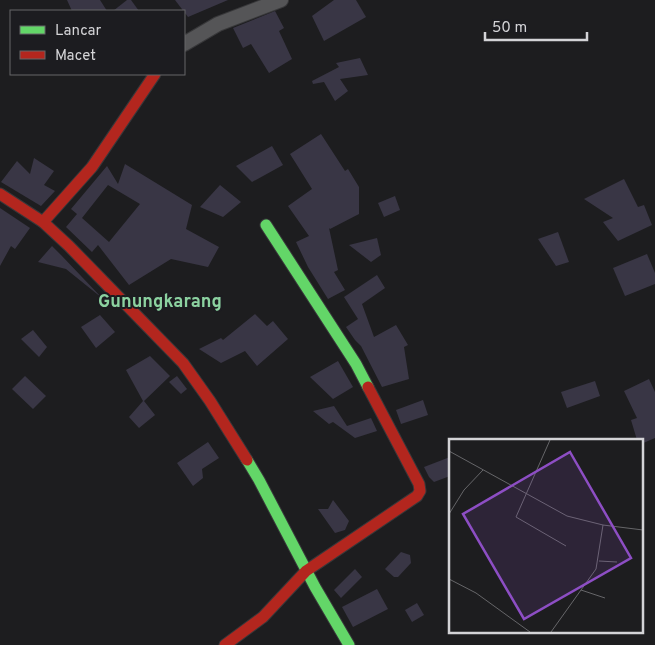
<svg xmlns="http://www.w3.org/2000/svg" width="655" height="645" font-family="Overpass,sans-serif">
	<style>
		.building { fill: #393645; fill-rule: evenodd }
		.lines { fill: none; stroke-linecap: round; stroke-linejoin: round }
		.street-casing { stroke: #38383a; stroke-width: 16 }
		.fast-casing { stroke: #38383a; stroke-width: 13 }
		.jam-casing { stroke: #38383a; stroke-width: 13 }
		.street { stroke: #555557; stroke-width: 14 }
		.fast { stroke: #63d668; stroke-width: 11 }
		.jam { stroke: #b3261e; stroke-width: 11 }
		.labels { text-anchor: middle; dominant-baseline: central; stroke-width: 4; stroke-linejoin: round; paint-order: stroke }
		.quarter-label { font-size: 18px; font-weight: bold; fill: #8cd2a0; stroke: #1c1c20 }
		.inset-road { fill: none; stroke: #666669; stroke-width: 1 }
		.view { fill: #8d4ec4; fill-opacity: 0.15; stroke: #8d4ec4; stroke-width: 2.5 }
		.inset-edge { fill: none; stroke: #d4d4d7; stroke-width: 2.5 }
	</style>
	<rect width="100%" height="100%" fill="#1d1d1f"/>
	<g class="building">
		<path d="M67,0H100L107,11H72Z"/>
		<path d="M127,0H131L139,11H113Z"/>
		<path d="M175,0H228L188,17Z"/>
		<path d="M334,0H356L366,17L324,41L312,16Z"/>
		<path d="M275,11L284,28L279,31L292,59L269,73L251,44L243,48L233,28Z"/>
		<path d="M360,58L368,75L340,79L348,91L335,101L324,82L313,84L312,81L339,67L336,63Z"/>
		<path d="M321,134L345,171L348,169L359,187V214L330,229L329,228L338,270L334,272L345,290L328,299L308,267L296,242L309,236L288,206L312,189L290,154Z"/>
		<path d="M272,146L283,165L252,182L236,166Z"/>
		<path d="M34,158L54,171L44,185L55,191L41,206L1,182L17,161L30,174Z"/>
		<path d="M125,164L192,205L186,229L219,247L208,267L171,259L129,285L98,245L92,252L66,227L77,214L71,209L107,166L118,184ZM108,185L140,204L109,242L82,218Z"/>
		<path d="M624,179L638,207L644,205L652,225L618,241L603,222L613,218L584,199Z"/>
		<path d="M220,185L241,202L223,217L200,207Z"/>
		<path d="M395,196L400,210L384,217L378,203Z"/>
		<path d="M0,208L30,228L15,249L11,246L0,266Z"/>
		<path d="M558,232L569,262L556,266L538,239Z"/>
		<path d="M377,238L381,255L371,262L349,245Z"/>
		<path d="M52,246L61,255L102,298L66,269L38,262Z"/>
		<path d="M647,254L655,273V284L625,296L613,268Z"/>
		<path d="M377,275L385,288L362,304L374,337L396,325L408,345L404,347L409,379L382,387L361,346L355,340L346,327L358,319L344,297Z"/>
		<path d="M255,314L267,326L273,321L288,339L257,366L245,351L221,363L199,349L221,338L223,340Z"/>
		<path d="M100,315L115,332L96,348L81,327Z"/>
		<path d="M33,330L47,347L39,357L21,339Z"/>
		<path d="M150,356L170,376L144,401L155,415L139,428L129,417L143,401L126,370Z"/>
		<path d="M338,361L353,387L333,399L310,377Z"/>
		<path d="M25,376L46,396L33,409L12,389Z"/>
		<path d="M177,376L187,389L181,394L169,382Z"/>
		<path d="M649,379L655,392V438L641,444V440H637L631,420L637,418L624,391Z"/>
		<path d="M595,381L600,396L567,408L561,392Z"/>
		<path d="M423,400L428,415L401,424L396,410Z"/>
		<path d="M334,406L347,426L371,418L377,431L355,438L333,422L329,424L313,411Z"/>
		<path d="M208,442L219,458L202,469L203,478L193,486L177,463Z"/>
		<path d="M450,457V476L434,482L429,477L424,467Z"/>
		<path d="M333,500L349,521L345,530L335,533L318,509H328Z"/>
		<path d="M401,552L410,555L411,563L398,577H394L385,569Z"/>
		<path d="M355,569L362,577L341,598L334,590Z"/>
		<path d="M377,589L388,609L353,627L342,607Z"/>
		<path d="M417,603L424,615L412,622L405,610Z"/>
	</g>
	<g class="lines">
		<g class="street-casing">
			<path id="street" d="M184,44L218,24L281,0"/>
		</g>
		<g class="fast-casing">
			<g id="fast">
				<path d="M266,225L356,364L368,387"/>
				<path d="M247,460L259,480L315,587L349,645"/>
			</g>
		</g>
		<g class="jam-casing">
			<g id="jam">
				<path d="M0,194L43,222L69,246L183,363L210,401L247,460"/>
				<path d="M43,222L92,167L155,74"/>
				<path d="M225,645L263,617L306,571L417,496L420,491L419,484L368,387"/>
			</g>
		</g>
		<use href="#street" class="street"/>
		<use href="#fast" class="fast"/>
		<use href="#jam" class="jam"/>
	</g>
	<g class="labels">
		<g class="quarter-label">
			<text x="160" y="302">Gunungkarang</text>
		</g>
	</g>
	<g transform="translate(449 439)">
		<rect width="194" height="194" fill="#1d1d1f"/>
		<path class="inset-road" d="M101,1L67,78L117,107M0,12L118,77L154,86L194,91M0,75L15,51L34,31M150,122L168,123M0,140L27,154L81,193M132,151L156,159M102,193L147,130L154,86"/>
		<path class="view" d="M121,13L182,119L75,180L14,75Z"/>
		<rect width="194" height="194" class="inset-edge"/>
	</g>
	<rect x="10" y="10" width="175" height="65" fill="#1c1c20" stroke="#666669"/>
	<rect x="20" y="26" width="25" height="8" fill="#63d668" stroke="#666669"/>
	<text x="55" y="35" font-size="15" fill="#d4d4d7">Lancar</text>
	<rect x="20" y="51" width="25" height="8" fill="#b3261e" stroke="#666669"/>
	<text x="55" y="60" font-size="15" fill="#d4d4d7">Macet</text>
	<path d="M485 32v8h102v-8" fill="none" stroke="#d4d4d7" stroke-width="2.5"/>
	<text x="492" y="32" font-size="15" fill="#d4d4d7" stroke="#1c1c20" stroke-width="4" paint-order="stroke">50 m</text>
</svg>
